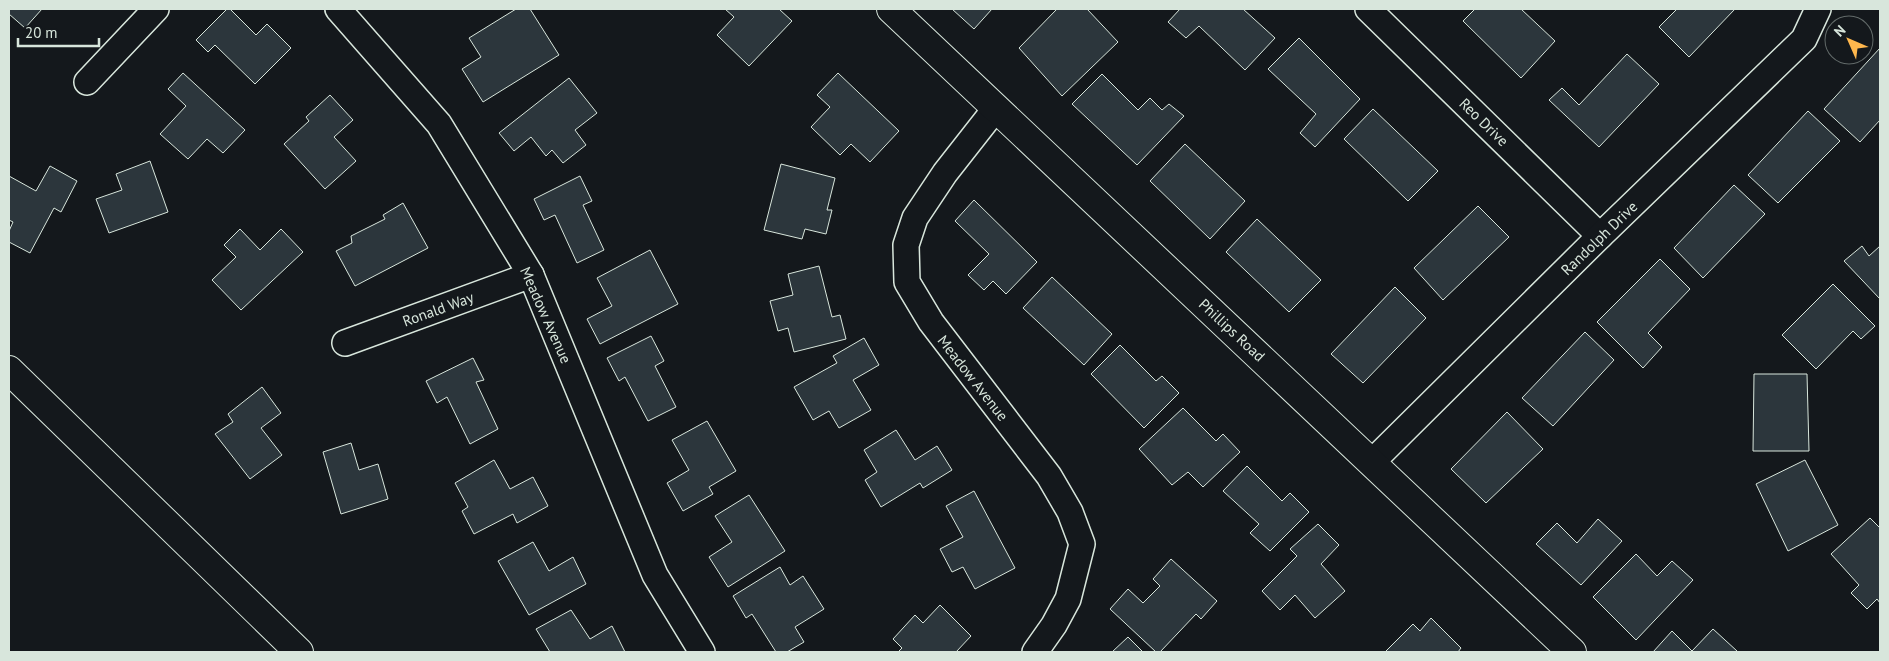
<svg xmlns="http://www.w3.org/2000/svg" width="1889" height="661" font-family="'PT Sans',sans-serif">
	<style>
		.building { fill: #2c363c; stroke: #d8e6dc }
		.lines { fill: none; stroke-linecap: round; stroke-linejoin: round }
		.street-casing { stroke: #d8e6dc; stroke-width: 28 }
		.secondary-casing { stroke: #d8e6dc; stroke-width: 30 }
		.highway-casing { stroke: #d8e6dc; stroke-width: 30 }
		.street { stroke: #14181c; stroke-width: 25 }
		.secondary { stroke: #14181c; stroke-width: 28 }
		.highway { stroke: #14181c; stroke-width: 28 }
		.labels { text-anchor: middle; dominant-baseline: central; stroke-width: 4; stroke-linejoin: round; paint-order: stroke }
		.street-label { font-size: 15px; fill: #d8e6dc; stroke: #14181c }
	</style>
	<rect width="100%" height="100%" fill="#14181c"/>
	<g class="building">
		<path d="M9,9H42L25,28L9,14Z"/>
		<path d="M227,9H230L256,35L267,24L291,48L255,84L215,45L208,52L196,40Z"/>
		<path d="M516,9H530L559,55L483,102L462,69L481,57L469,38Z"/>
		<path d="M725,9H779L792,21L749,66L717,35L734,17Z"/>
		<path d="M952,9H992L974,29Z"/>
		<path d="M1057,9H1087L1118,42L1062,96L1019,48Z"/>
		<path d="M1180,9H1243L1275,38L1245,70L1199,26L1186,38L1168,22Z"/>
		<path d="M1475,9H1521L1555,41L1521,78L1463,21Z"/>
		<path d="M1677,9H1735L1689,57L1659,27Z"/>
		<path d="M1299,38L1360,99L1315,147L1300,133L1316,114L1268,69Z"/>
		<path d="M1880,48V120L1860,142L1824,109Z"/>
		<path d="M1627,54L1659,84L1599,147L1549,100L1562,88L1579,105Z"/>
		<path d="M183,73L245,130L223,153L207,139L188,159L160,134L186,106L168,89Z"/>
		<path d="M838,73L899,131L870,162L851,144L840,155L811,127L830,107L817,95Z"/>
		<path d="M1102,74L1138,110L1150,98L1162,110L1169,104L1184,116L1137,165L1072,104Z"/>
		<path d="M569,78L597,113L575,130L586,145L563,163L552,150L546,156L531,137L514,151L499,133Z"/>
		<path d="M330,95L353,120L334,137L356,161L325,189L284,144L309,121L306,117Z"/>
		<path d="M1373,109L1438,171L1408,201L1344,139Z"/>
		<path d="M1808,111L1840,141L1778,203L1748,175Z"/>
		<path d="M1185,144L1245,201L1210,239L1150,181Z"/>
		<path d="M150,161L168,212L109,233L96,199L122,190L116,174Z"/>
		<path d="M781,164L835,178L827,210H832L826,234L805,229L802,239L764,230Z"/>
		<path d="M50,166L77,181L61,212L54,208L30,253L9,242V231L13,222L9,220V176L36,191Z"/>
		<path d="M580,176L592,201L583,205L604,250L577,263L555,215L544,220L534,199Z"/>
		<path d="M1734,185L1765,214L1703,278L1674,248Z"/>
		<path d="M974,200L1037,262L1006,294L993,281L984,290L968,275L989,254L955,221Z"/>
		<path d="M403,203L428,248L355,286L336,251L352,243L351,236L385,219L383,215Z"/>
		<path d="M1478,206L1509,237L1443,300L1414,268Z"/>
		<path d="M1257,219L1321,280L1289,312L1226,252Z"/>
		<path d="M240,229L260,250L281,229L303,252L241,310L212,280L236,257L224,245Z"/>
		<path d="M1862,246L1869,256L1880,246V299L1844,261Z"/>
		<path d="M650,250L678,304L600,344L587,319L612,306L597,278Z"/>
		<path d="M1660,259L1690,289L1648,333L1662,347L1643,368L1597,322Z"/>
		<path d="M819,266L832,317L840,315L846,339L794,352L788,328L778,331L770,301L793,295L788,274Z"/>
		<path d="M1052,277L1112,334L1084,365L1023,308Z"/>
		<path d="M1833,284L1875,326L1861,339L1853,331L1816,369L1782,335Z"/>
		<path d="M1395,287L1426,318L1363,383L1331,354Z"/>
		<path d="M1585,332L1614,360L1553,426L1522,398Z"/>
		<path d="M651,336L664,361L655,366L676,407L648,421L625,377L619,381L607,358Z"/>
		<path d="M864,338L879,365L853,380L871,410L839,428L829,411L813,420L794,387L837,363L833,356Z"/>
		<path d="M1120,345L1156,381L1162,376L1179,393L1144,428L1091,374Z"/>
		<path d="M473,358L484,380L476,382L498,429L470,444L447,397L437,403L426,381Z"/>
		<path d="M1754,374H1807L1809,451H1753Z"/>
		<path d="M262,387L281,413L261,428L282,455L250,479L215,434L233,422L228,414Z"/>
		<path d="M1183,408L1216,441L1223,434L1240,452L1203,487L1188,472L1172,485L1139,449Z"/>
		<path d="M1507,412L1543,449L1486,503L1451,469Z"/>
		<path d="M707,421L736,471L709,487L713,494L683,511L667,483L689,470L672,440Z"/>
		<path d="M896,430L915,460L937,446L952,470L923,488L920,483L881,507L865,480L877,472L864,450Z"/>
		<path d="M351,443L359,470L378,464L388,499L341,514L323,452Z"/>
		<path d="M494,460L510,489L533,477L548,506L517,523L513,514L474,534L462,511L468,507L455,483Z"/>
		<path d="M1805,460L1838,525L1788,551L1756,484Z"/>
		<path d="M1247,466L1282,501L1290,493L1309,512L1270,551L1250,533L1259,524L1223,491Z"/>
		<path d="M974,491L1015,568L975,589L963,567L952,572L940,549L963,537L946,506Z"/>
		<path d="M749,495L785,551L728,587L709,557L732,542L715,516Z"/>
		<path d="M1870,518L1880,528V603L1877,599L1867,609L1851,593L1859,585L1831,554Z"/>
		<path d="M1598,519L1622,541L1581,585L1536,544L1557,523L1577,543Z"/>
		<path d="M1318,524L1339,545L1321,564L1345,591L1315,618L1295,595L1280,610L1262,591L1297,556L1290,549Z"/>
		<path d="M533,542L549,571L573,557L586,584L529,615L498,561Z"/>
		<path d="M1636,554L1657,576L1672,561L1693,580L1636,640L1593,597Z"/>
		<path d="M1171,559L1217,601L1201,619L1196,614L1160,652H1156L1110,609L1128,589L1143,603L1160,586L1153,579Z"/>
		<path d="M780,567L790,585L803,576L824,609L795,627L804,642L787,652H776L752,614L746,618L733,596Z"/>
		<path d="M940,605L971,636L956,652H898L902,648L893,639L915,615L923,623Z"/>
		<path d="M571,610L590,639L612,626L625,652H550L536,629Z"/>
		<path d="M1431,618L1461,648L1458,652H1385L1413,624L1420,631Z"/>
		<path d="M1713,629L1737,651L1736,652H1653L1672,631L1692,651Z"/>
		<path d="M1128,637L1143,652H1112Z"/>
	</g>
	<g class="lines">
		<g class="street-casing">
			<g id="street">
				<path d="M338,9L439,124L531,275L655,575L702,652"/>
				<path d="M1368,9L1600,236"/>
				<path d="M87,82L156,9"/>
				<path d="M996,108L945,173L915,218L906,245L907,282L931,322L1049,476L1070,512L1082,544L1068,599L1054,625L1035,652"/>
				<path d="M345,343L531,275"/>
				<path d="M1372,462L1600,236L1804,39L1818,9"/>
			</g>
		</g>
		<g class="secondary-casing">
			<path id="secondary" d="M891,9L1572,652"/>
		</g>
		<g class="highway-casing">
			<path id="highway" d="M9,370L299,652"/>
		</g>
		<use href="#street" class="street"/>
		<use href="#secondary" class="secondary"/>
		<use href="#highway" class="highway"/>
	</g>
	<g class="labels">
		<g class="street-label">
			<text transform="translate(1484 122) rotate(44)">Reo Drive</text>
			<text transform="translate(1599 238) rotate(-44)">Randolph Drive</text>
			<text transform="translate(438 309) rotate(-20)">Ronald Way</text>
			<text transform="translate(546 315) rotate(66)">Meadow Avenue</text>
			<text transform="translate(1232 330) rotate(43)">Phillips Road</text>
			<text transform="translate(973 378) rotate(52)">Meadow Avenue</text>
		</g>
	</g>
	<rect width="1889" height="661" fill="none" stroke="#d8e6dc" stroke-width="20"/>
	<g transform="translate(1849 40) rotate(315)"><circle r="24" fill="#14181c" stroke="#626a69"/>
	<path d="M0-4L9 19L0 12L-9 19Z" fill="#ffb74d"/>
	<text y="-8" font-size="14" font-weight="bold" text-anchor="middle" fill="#d8e6dc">N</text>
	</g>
	<path d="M18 38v8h81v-8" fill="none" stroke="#d8e6dc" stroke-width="2.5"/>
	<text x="25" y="38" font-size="15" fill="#d8e6dc" stroke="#14181c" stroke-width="4" paint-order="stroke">20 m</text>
</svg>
